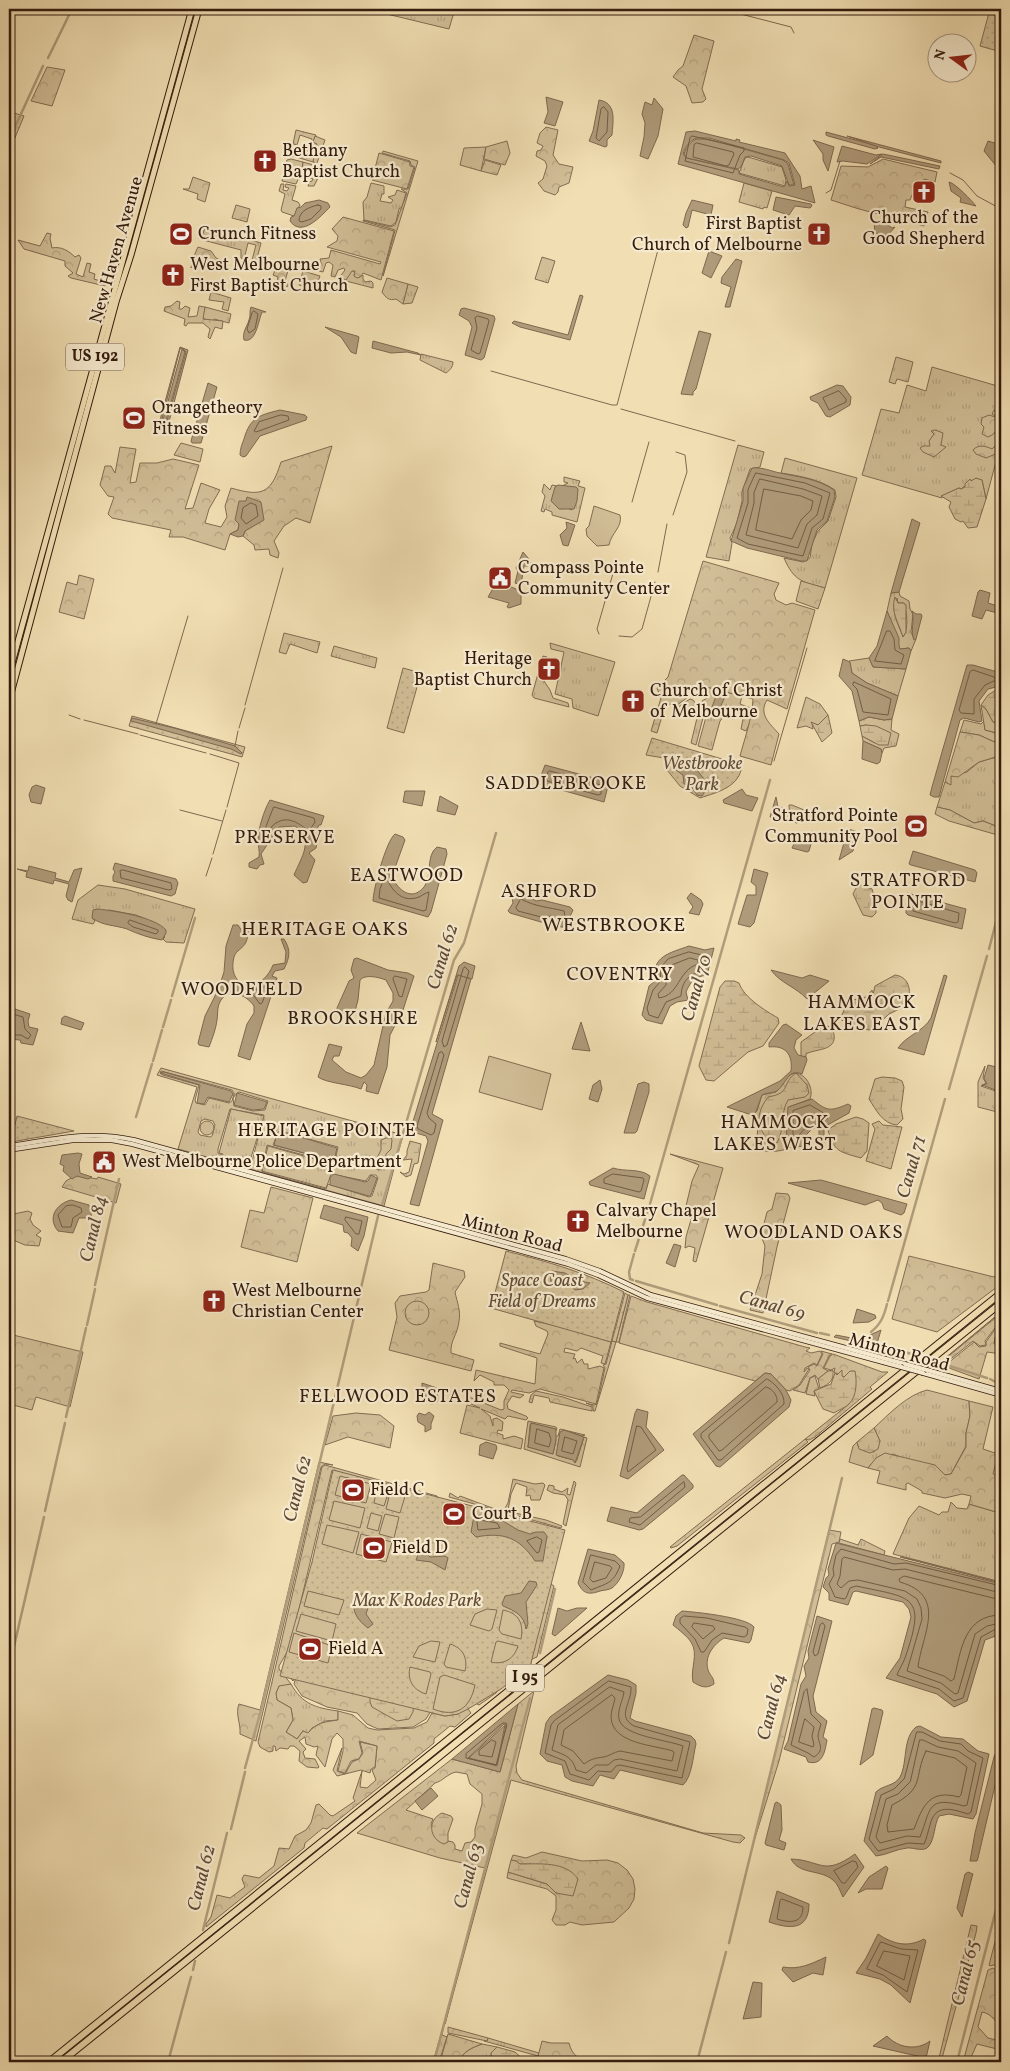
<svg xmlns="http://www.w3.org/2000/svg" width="1010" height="2071" font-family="Vollkorn,serif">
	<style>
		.grass { fill: url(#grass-tufts); stroke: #826c52; fill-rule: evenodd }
		.forest { fill: url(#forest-crowns); stroke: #826c52; fill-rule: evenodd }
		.wetland { fill: url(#wetland-marsh); stroke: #826c52 }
		.park { fill: url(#park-dots); stroke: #826c52 }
		.pitch { fill: #d1be97; stroke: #826c52 }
		.water { fill: #b09c7b; stroke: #7e684f; fill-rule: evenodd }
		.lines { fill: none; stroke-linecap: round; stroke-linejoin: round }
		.shore { stroke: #725c44; stroke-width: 1 }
		.stream { stroke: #7e684f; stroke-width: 1 }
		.canal { stroke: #b09c7b; stroke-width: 2.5 }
		.secondary-casing { stroke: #331b0e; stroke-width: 5.5 }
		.primary-casing { stroke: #331b0e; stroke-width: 7 }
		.motorway-casing { stroke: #331b0e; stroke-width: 8 }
		.secondary { stroke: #f6eace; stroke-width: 4 }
		.primary { stroke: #f1dfb3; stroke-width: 5 }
		.motorway { stroke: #f1dfb3; stroke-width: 6 }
		.secondary-bridge-casing { stroke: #331b0e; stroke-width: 5.5; stroke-linecap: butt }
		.secondary-bridge { stroke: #f6eace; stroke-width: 4 }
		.labels { text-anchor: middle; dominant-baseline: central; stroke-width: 4.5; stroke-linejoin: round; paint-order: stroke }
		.shield { fill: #f6eace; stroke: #6e5948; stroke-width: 1 }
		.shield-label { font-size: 16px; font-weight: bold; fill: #331b0e }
		.poi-label { font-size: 18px; fill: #331b0e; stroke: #f6eace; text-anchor: start }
		.street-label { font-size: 18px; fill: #331b0e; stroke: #f6eace }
		.park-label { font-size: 18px; font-style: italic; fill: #624c37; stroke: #f6eace }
		.neighbourhood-label { font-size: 19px; letter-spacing: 1px; fill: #331b0e; stroke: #f6eace }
		.water-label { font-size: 19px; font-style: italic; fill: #5f4834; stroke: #f6eace }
		.quarter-label { font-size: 20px; letter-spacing: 1px; fill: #331b0e; stroke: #f6eace }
	</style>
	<defs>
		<pattern id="grass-tufts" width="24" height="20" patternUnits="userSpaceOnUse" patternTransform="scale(1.25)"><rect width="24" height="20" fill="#d1be97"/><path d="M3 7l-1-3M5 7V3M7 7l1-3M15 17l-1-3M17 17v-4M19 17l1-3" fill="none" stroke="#b4a381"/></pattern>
		<pattern id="forest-crowns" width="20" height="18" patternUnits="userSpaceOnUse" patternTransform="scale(1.25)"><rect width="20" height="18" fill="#d1be97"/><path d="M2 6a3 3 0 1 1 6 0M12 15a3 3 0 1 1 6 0" fill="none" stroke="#b4a381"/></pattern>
		<pattern id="wetland-marsh" width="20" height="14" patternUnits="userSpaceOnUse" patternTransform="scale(1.25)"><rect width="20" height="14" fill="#d1be97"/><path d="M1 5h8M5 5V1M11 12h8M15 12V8" fill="none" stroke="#b4a381"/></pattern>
		<pattern id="park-dots" width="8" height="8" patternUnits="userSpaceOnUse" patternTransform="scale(1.25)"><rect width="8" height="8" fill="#d1be97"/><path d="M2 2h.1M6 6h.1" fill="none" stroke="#b4a381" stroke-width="1.8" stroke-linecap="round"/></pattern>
	</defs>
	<rect width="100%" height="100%" fill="#f1dfb3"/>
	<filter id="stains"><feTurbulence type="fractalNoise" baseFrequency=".004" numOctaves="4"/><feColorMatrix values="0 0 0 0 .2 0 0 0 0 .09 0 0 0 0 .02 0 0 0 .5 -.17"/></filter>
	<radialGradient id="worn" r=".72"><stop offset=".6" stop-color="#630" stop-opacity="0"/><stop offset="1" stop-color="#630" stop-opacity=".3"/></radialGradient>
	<g class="grass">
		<path d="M366,9H455L449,29Z"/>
		<path d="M296,130L316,135L314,142L318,144L313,162L289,155L293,147L297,149L295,154L307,156V151L310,148L312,139L300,135L297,145L293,144Z"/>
		<path d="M486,147L481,171L460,165L464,148Z"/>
		<path d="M748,157L782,167L786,180L785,186L739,173L745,158Z"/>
		<path d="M291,159L303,162L302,170L315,177L317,180L314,186H308L309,182L312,181L313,179L308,177L306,180L307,177L303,174L300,175L296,184L282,181L287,160Z"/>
		<path d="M371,183L384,186V194H382L380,201L391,203L393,200L388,197L395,195L397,190L406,193L402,207L399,209L396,222L391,226L364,220L363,202L367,197Z"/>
		<path d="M744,183L772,191L767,208L764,207L763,209L739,202Z"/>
		<path d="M281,184H284L283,190L287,191L289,188L285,187L286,184L296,186L292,200L298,202L300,205L294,216L282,212L281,210L285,194L279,191Z"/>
		<path d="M205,227L261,243L256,262L251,264L256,245L248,243L244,259L241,258V250L203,240L202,237Z"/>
		<path d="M542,257L555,261L548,283L535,279Z"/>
		<path d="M303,271L320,276L315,289L299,285Z"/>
		<path d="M352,271H355L354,276L360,277L363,275V279L365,282L371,281L373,283V288L346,281L347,276Z"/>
		<path d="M408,284L418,287L412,303L403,304Z"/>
		<path d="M205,307L231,314L229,323L214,319L213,321L202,319Z"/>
		<path d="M421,354L453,362C453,367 450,370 446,373L420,360Z"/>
		<path d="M896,357L913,362L908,382L897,379L895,384L889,382Z"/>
		<path d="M932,367L1001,387V443L986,499L982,480L971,481L961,489L959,488L942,496V498L862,475L881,409L899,413L907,385L926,391Z"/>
		<path d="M738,445L764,452L760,467L750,469L742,492V501L737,523L730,538L732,543L729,561L706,557Z"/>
		<path d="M785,458L857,478L825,588C802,582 794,581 784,558L803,562L810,558L812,544L818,531L828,521L836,497L835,490C819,479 800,476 781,473Z"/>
		<path d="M564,477L580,481L578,486L585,488L577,522L552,515V512L545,509L544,512L541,511L545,496L542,492L544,484L550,490L552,485L557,486L554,493V503L561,509L567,508L572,510L569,487L562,486L568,483L564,482Z"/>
		<path d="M899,592L900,596L909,601L910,609L913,614L911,632L914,639H916L911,651L909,648L900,649L899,646L887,611L891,593ZM897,598L898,603H904C907,614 909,627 903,637C898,623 890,612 897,598Z"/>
		<path d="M284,633L320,642L317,653L290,644L286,654L279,652Z"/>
		<path d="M550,643L615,662L598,716L573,708L572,699L555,694L564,652L551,649Z"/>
		<path d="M334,646L377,658L375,668L331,656Z"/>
		<path d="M543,656L547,657L542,678L550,690L553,698L568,703L569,707L534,698L532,695Z"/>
		<path d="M869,658L873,667L906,669L898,696L867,683L852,673L849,661Z"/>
		<path d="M707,687L742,696L740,704L753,709L752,718L746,731L741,729L744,714L735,712L733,719L724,716L720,721L712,750L698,746L706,717L702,701L707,698L705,695Z"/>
		<path d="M806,697L820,704L828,715L818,725L812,723L813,729L806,726L797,728Z"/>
		<path d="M690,699L693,700L704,714L696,745L691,743L697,718C689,715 680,718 678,707Z"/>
		<path d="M869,717L884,720L892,719L891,730L899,734L896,746L884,748L882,753L881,749L863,741L862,736L875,743L880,728L866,725L860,726L859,721Z"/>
		<path d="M964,720L981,724L984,721L985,730L1001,734V745L979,735L960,732Z"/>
		<path d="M996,757L1001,762V828L983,821L974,823L950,810L937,807L945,782L950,784L951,776L967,772L979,762Z"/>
		<path d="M98,885L125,889L195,909L184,943L166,942L163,939L165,937L143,918L136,915L109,910L92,918L95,921L93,924L72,919L78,900Z"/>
		<path d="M985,1066L983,1078L986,1083L981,1086L1001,1093V1113L978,1107V1082Z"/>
		<path d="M161,1068L403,1135L384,1206L250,1169L264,1115L230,1109L218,1149V1153L222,1155L221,1160L229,1163L178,1149L197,1087L157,1075ZM161,1071L232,1090L234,1094L232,1101L229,1103L209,1098L205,1105L196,1103L195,1100L199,1085L163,1075L160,1073ZM239,1092L268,1101L265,1110L253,1111L234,1106L233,1098L237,1093ZM205,1119L213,1121L215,1125L212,1136L210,1137L200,1135L198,1132L201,1121ZM278,1132L287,1133L338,1147L335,1161L273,1145ZM267,1145L329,1162V1170L333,1172L331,1174L366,1181L370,1175H376L378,1178L372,1196L369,1197L328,1184L326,1189L262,1172Z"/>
		<path d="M231,1109L264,1116L249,1164L246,1167L221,1160L223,1154L219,1153Z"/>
		<circle cx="207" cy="1128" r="7"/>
		<path d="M268,1146L329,1163L328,1171L332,1172L326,1188L262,1171Z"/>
		<path d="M927,1390L969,1401L970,1416L966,1433V1446L951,1474L945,1475L893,1454L871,1464L868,1468L849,1462L853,1446L857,1442L858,1446L865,1451L874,1452L880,1441L874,1428C889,1414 907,1395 927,1390Z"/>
		<path d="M951,1502L957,1508L967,1509L969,1504L996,1512V1515L1001,1517V1582L893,1554L909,1518L919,1506L939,1515L942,1512H948Z"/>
		<path d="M840,1539L858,1545L861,1539L885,1551L884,1555L839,1543Z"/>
		<path d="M285,1684H291C302,1704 316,1708 338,1711V1720L325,1721L312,1728L308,1734L303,1731L297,1739L286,1732L293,1720L291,1708L277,1700L276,1693L279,1686Z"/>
		<path d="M444,2024L442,2035L447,2037L439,2062H433Z"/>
		<path d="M488,2038L539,2053L538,2056L484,2041H487Z"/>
		<path d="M482,2044L497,2047L491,2053L492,2059L495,2062H458C464,2051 471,2048 482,2044Z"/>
	</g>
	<g class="forest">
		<path d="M694,35L714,41L702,89L706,99L703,102L692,103L686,86L673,77L678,70L683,66Z"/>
		<path d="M47,67L65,70L52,106L31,101Z"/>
		<path d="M14,113L24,116L9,152V126Z"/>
		<path d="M546,127L558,130L553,155L559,164L573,167L569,183L559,187L558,192L555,195L544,191L538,183L543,179L547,166L545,161L536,156L537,151L541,150L543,146L537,143L540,133Z"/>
		<path d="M315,136L325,140L317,163L313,162L317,144L313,142Z"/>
		<path d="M507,141L510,153L505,165L484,159L486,147Z"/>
		<path d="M383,151L418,161L383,276L395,230L363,221V220L390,227L395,225L407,193L401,189H408L415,167L411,165L410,161L382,153Z"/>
		<path d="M379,153L410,162V166L414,167L407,189L372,180Z"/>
		<path d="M883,159L937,172L935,182L924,179L921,190L917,196L912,195L910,200H906L905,207L928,212L924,226L859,209L831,200L841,166L868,167Z"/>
		<path d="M485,160L501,165L497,175L481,171Z"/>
		<path d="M303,162L321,167L317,180L315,177L302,170Z"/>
		<path d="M193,177L210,183L205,202L197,199L198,194L183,189H189Z"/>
		<path d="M236,205L250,209L247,222L232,218Z"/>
		<path d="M343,217L394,231L381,280L363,273L360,277L357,278L354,276L355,271H352L346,280L339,278L345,270L344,268L338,270L335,277L331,276L333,265L329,262L326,263L323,272L319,271L321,263L320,259L329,258L331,250L380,264L381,262L327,247L337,241L338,236L332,229Z"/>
		<path d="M47,233L51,234L50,238L52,248C61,246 69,251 75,257L79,255L81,258L76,274L83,277L87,263L91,264L89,272L95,274L94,279L106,283L105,286L71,278L68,276L73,273L65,266V261L24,249L18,240L40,246Z"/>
		<path d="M198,247L211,251L216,258L224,262V266L217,265L208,271L210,260L195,256L191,268L193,258Z"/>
		<path d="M278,264L289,267L285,281L288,284V286L283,289L276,288L278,277L273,275Z"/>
		<path d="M387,278L408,284L403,304L396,299C389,301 386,298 382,292Z"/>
		<path d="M211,292L231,298L228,311L222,309L224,302L209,300Z"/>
		<path d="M177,301L180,302L179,309H182L185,306L190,308L188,317L197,316L199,306L205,307L203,319L223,321L222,329L215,327L210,339L208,337L210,329L203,323H188L186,326L184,325L185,319L164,311L165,307L171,306Z"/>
		<path d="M994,410L1001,412V427L992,435L988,437L982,434L984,427L981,424L982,418L989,415L998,418L992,414Z"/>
		<path d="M935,430L943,433L941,445L946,447L934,457L923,452L920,448L923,446H930L929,441L934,434L931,431Z"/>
		<path d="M181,443L203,449L200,462L174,455Z"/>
		<path d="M996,445L998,447V453L986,458L976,454L973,450C978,444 986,446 992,449Z"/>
		<path d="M332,446L310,523L296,518L284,526L274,541L279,553L278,558L270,555L269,549L255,550L254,545L243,536L245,531L261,521L239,524L238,530L230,534L225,550L183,537H169L171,530L112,518L108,514L114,497L108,496L100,485L105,466H111L115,473L120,447L136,449L130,483L136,482L140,463H157L173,459L199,465L185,509L193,508L201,483L220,490L209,509L205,523L221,527L227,517L225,506L231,488C262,497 271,494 281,462Z"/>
		<path d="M703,561L779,583L774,594L776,600L786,605L792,603L815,610L787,709L767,700C758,714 770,724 779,734L771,765L740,756C745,737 752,719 753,699L703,686L676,706L666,703L657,733L651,731L661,698L657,688L668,677Z"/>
		<path d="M79,575L94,579L84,619L59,612L67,582L77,585Z"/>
		<path d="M801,581L825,588L818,609L796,601Z"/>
		<path d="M981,705L986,709L993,722L1001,724V734L985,730Z"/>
		<path d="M960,732L979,735L1001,745V762L996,757L979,762L958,777L951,776V785L945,782Z"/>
		<path d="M937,807L950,810L974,823L983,821L1001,828V836L949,821L935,814Z"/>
		<path d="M795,1073C807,1074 814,1089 810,1099L789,1107L787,1149C776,1152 762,1154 753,1145L757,1139L758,1125L751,1118L752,1115L757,1111L762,1095L776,1092L789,1075Z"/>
		<path d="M670,1154L723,1168L696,1262L693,1261L695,1248L689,1246L685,1248L686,1237L694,1209L686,1206L692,1181L699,1165Z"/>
		<path d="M76,1175L97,1179L98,1177L121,1184L116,1203L62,1187L66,1181Z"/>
		<path d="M271,1187L313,1198L297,1262L241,1247L250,1210L264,1213Z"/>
		<path d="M776,1193L788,1194L790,1198L777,1247L763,1313L750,1310L762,1274L765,1246L761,1236L767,1212L772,1209Z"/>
		<path d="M28,1211L32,1213L30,1219L33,1225L41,1231L36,1235L41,1238L39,1246L25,1245L13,1240H9V1215Z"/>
		<path d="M909,1256L994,1277L1001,1271V1284L937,1332L892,1319Z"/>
		<path d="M433,1263L464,1271L465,1277L455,1292C457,1302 461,1311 459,1321C458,1334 450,1340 451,1353L474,1360L471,1371L389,1350L397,1317L395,1303L400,1296L426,1292L429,1290Z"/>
		<path d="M628,1295H630L619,1342H616L595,1411H593V1406L586,1403L594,1405L597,1404L605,1368L603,1365L606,1364L612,1341L616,1342Z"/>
		<path d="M631,1296L647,1302L805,1347L810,1348L806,1351L811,1353L820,1351L822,1354L817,1365L814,1363L805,1368L804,1372L807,1368L809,1369L799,1385L790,1391L786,1390L771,1374L765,1373L755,1381L619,1343Z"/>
		<path d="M1001,1312L943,1360L948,1363L974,1342L979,1347L986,1346V1342L1001,1321V1337H995L994,1344H1001V1354L987,1352L979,1379L938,1364Z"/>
		<path d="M1001,1313V1320L985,1341L986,1345L980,1346L973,1341L947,1362L944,1360Z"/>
		<path d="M534,1321L558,1326L611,1342L605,1364L601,1363L603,1356L581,1348L577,1351L565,1348L564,1352L575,1354L573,1359L575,1358L577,1363L582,1359L584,1364H588V1369L600,1366L604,1368L596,1404L540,1389L529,1393L512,1390L511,1392L524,1395L520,1398L512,1396L507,1404L508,1409L526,1416L528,1418L526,1420L508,1416L505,1419L481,1409L490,1416L493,1426V1419L497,1418L503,1422L502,1431L498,1430L497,1433L503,1435V1439L514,1436L523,1439L521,1449L460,1433L467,1405L480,1408L469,1403V1397L501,1410L504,1409V1401L509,1390L504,1385H494V1382L480,1375L474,1381L476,1370L535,1384L537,1358L500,1346V1343L540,1354L548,1334L547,1331L536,1326Z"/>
		<path d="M9,1334L83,1352L70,1407L36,1397L32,1410L9,1404Z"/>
		<path d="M821,1351L832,1354L829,1356L823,1368L828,1371L818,1379L815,1375L810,1378L805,1393L793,1390L800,1385L810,1370L808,1367L814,1364L817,1366L823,1354Z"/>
		<path d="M833,1354L882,1372H888L870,1387L872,1389L815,1437L809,1440L805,1439L808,1442L677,1546L671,1548L670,1547L849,1404L850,1371L844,1377L834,1372L835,1368L831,1370L824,1368L830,1356Z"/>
		<path d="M815,1376L819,1389L814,1391L815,1396L806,1394L810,1378Z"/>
		<path d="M536,1391L563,1397L592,1407V1411L550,1402L549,1398L534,1395L532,1403L529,1402L531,1395Z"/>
		<path d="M969,1401L993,1407L983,1449L998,1454L993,1474L1001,1476V1498L996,1505V1512L969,1504L971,1496L962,1494L945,1498L922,1493V1491L908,1483L906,1484V1490L877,1483L880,1471L868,1468L876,1458L885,1453L935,1465L945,1475L951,1474L966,1447V1433L970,1416Z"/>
		<path d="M356,1413L380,1415L394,1426L390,1448L348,1437L325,1445L333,1416Z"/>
		<path d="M528,1421L556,1427L557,1429L555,1432V1429L531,1423L530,1425L528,1447L553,1454L556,1440L555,1436H558L560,1429L585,1435L582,1436L564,1430L558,1456L574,1460L575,1463L577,1460L584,1437L587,1438L580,1467L524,1449Z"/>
		<path d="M319,1462L333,1465L325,1464L321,1467L256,1741L240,1734C241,1724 235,1714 239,1704L260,1710Z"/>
		<path d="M325,1465L437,1496L439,1499L332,1470L290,1647L279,1666V1669L291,1684L279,1686L276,1693L277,1700L291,1708L293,1720L286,1732L297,1739L303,1731L308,1733C317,1722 325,1722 338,1720V1711L353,1715L368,1728L377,1730L414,1728L427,1722L432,1713L445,1716L458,1714L551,1584L554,1586L537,1657L532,1659L530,1667L503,1683L496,1693L479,1705L475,1703L468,1709L471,1713L455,1727L450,1726L434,1739V1743L327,1829L323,1828L305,1843L304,1848L206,1927V1924L211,1917L217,1895L230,1898L245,1887L242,1879L244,1875L259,1878L274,1866L279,1848L289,1849L295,1836L306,1830L311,1823L316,1805L319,1804L330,1815L333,1816L355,1801L353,1798L362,1771L360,1787L367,1788L376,1780L372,1770L375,1768L377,1746L359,1741L362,1753L359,1759L351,1761L345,1773L338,1771L343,1751V1739L337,1733L332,1739L325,1767L316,1755L318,1746L314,1747L306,1744L305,1737L299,1741L306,1749L303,1752L305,1758L315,1759L319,1767L318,1768L307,1767L299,1761L300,1751L294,1746H290L288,1749L280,1748L276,1751L275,1746H273V1751L269,1752L260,1747L258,1742L322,1467Z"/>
		<path d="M513,1479L535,1484L543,1483L545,1485L540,1500H531L530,1495L526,1496L527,1487L516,1483L511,1494L508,1510L513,1509L515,1513L546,1520L562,1526L561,1528L449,1497L450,1493L458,1498L460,1496L495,1509L504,1510L508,1503Z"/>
		<path d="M574,1481L576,1483L566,1526L563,1524L568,1500L565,1495L553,1493L547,1490L549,1485L554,1486V1489L562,1492L568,1488L567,1494L570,1495Z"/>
		<path d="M829,1530L841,1532L839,1542L832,1544L779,1761L754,1841Z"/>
		<path d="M284,1671L431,1711L426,1719L413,1727L378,1729L367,1724L357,1713L327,1707L302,1696L294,1684L296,1677L293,1681Z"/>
		<path d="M534,1691L516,1766L517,1773L522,1780L703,1833L741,1835L745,1838L740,1843L733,1842L511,1780L445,2024L485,1868L440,1858L357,1833L452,1759L500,1772L518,1704ZM456,1772L467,1774L470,1784L482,1794V1804L475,1829V1837L471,1842L465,1843L462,1851L455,1849V1845L453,1842L438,1839L431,1824L433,1819L406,1810L435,1783C443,1781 447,1774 456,1772Z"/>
		<path d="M360,1742L377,1746L375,1767L371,1769L370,1773L361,1770L337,1776L333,1770L342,1748L337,1771L345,1774L352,1762L359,1759L363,1753Z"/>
		<path d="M542,1852L582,1861L607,1860L618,1863L627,1870L633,1879L635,1889L634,1899L629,1908L614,1922L582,1925L570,1922L565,1925H556L552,1920L556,1910V1896L547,1889L507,1878L508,1872L547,1884L556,1893L532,1864H520L516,1861L511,1860L513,1855L526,1858Z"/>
		<path d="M1001,1919L1000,1939L1001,1943V1963L990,1966L989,1965Z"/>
		<path d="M971,1925L977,1926L976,1933L941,2062H933L934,2058H939Z"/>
		<path d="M993,1968C1006,1976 1001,2015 1001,2029C996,2023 993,2014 982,2012L978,2027L988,2038L1001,2041V2050L977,2044L969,2062H963L988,1970Z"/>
		<path d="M448,2027L488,2038L487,2041L448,2033Z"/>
		<path d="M448,2034L482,2044C471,2048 464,2051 458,2062H440Z"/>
		<path d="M542,2041L551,2043H569C575,2068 598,2059 617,2062H560L538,2056Z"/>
	</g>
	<g class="wetland">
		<path d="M976,478L982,480L986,499L977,527L968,528L963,521L961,522L955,519L949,507L951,502L941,496L959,488L961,489L965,487V484L970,479L971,481Z"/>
		<path d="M895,597L898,603H904L906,606V632L903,637C899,623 890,612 895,597Z"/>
		<path d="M1001,687V724L993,722L986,709L981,705L988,695Z"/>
		<path d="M828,715L832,733L822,742L811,722L818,725Z"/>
		<path d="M866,725L876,726L891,733L888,745H879L862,736L860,726Z"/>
		<path d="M789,805H792L804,810L807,814L805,821L796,823L790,819Z"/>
		<path d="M861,885L872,889L876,903V913L872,917L863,915L853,894L856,888Z"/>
		<path d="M895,975C911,977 912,994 906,1006L889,1014L874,1028L869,1030L855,1026L848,1029L845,1022L840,1019L846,1006L853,1000L866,997L872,990L873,995L875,986Z"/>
		<path d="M725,981H734L739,983C744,998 766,1011 778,1018L779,1023L763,1046L748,1052L714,1081L706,1080L699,1066L720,987Z"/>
		<path d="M825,1025L832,1028C842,1052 816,1048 806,1054V1057H801V1042Z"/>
		<path d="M796,1073L807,1085L809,1093L805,1097L788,1100C780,1113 785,1129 777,1143L765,1140C765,1135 763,1133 761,1129C756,1118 761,1106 768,1097C792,1093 781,1083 796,1073Z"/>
		<path d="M882,1077L895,1078L902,1081L904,1087L901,1109L903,1119L897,1125C883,1124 876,1110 869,1099L875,1079Z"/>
		<path d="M856,1117L863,1119L869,1123L867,1151L861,1158C840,1152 834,1152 828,1130L836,1124Z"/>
		<path d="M386,1138H391L392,1140L391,1149L386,1154L383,1168L379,1170L375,1168V1162L381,1150V1140Z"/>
		<path d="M410,1141L421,1144L418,1163L414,1164L411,1175L406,1177L400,1172L404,1174L409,1172L412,1159L403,1160L407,1155V1151Z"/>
		<circle cx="417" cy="1313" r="12"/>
		<path d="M833,1370C834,1380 830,1384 820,1388L818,1379L828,1371Z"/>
		<path d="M842,1370V1376L844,1377L850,1371H855C857,1381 857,1396 849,1404C845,1408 838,1410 834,1413L823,1409L814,1391L831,1384L835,1373L837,1375Z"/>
		<path d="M874,1428L880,1441L878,1449L870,1453L859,1449L857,1442Z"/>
		<path d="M370,1694L414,1703L413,1712L409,1719L397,1721L372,1707L370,1702Z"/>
		<path d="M442,1813L451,1816L453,1819L448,1833V1842L444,1844C429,1839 427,1820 442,1813Z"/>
		<path d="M511,1860L516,1861L520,1864C539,1864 566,1861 578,1879L573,1896L556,1893L547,1884L508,1872Z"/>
		<path d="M497,2047L515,2052L526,2062H495L492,2059L491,2053Z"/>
	</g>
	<g class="park">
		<path d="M990,9H1001V52L980,46Z"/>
		<path d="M403,668L421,673L404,733L387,728Z"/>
		<path d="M132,716L245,747L242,757L129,726Z"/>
		<path d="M652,738L742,765C740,787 718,792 700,798L680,786L667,770L670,759L646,755Z"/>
		<path d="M17,1116L74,1131L11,1142Z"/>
		<path d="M879,1121L883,1125L902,1127L891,1169L866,1161L875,1129L872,1124Z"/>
		<path d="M506,1251C549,1262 584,1272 624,1292L611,1342L491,1308Z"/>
		<path d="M625,1293L628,1295L616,1342L612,1341Z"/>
		<path d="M333,1470L565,1530L530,1667L501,1689L468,1709L458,1714L445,1716L280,1676L312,1562Z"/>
	</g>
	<g class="pitch">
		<path d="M594,506L620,515C623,527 611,533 609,545L597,546L587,536L586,529L589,526Z"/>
		<path d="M489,1056L551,1074L542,1110L479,1092Z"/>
		<path d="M340,1476L371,1484L366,1503L335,1495Z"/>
		<path d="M377,1488L389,1491L384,1506L374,1503Z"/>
		<path d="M391,1489L406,1493L400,1513L386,1509Z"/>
		<path d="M334,1501L365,1508L360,1528L329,1520Z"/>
		<path d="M371,1513L382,1516L378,1531L367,1528Z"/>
		<path d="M385,1514L399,1517L394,1538L379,1534Z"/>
		<path d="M327,1525L359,1532L353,1553L322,1544Z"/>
		<path d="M361,1534L392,1542L386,1562L356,1554Z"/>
		<path d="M308,1591L344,1600L339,1615L304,1606Z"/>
		<path d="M487,1609L497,1610L492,1629L489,1631L470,1625L475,1614Z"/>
		<path d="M503,1610C519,1613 524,1624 521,1639L502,1634L499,1630Z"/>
		<path d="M301,1614L336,1624L332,1641L296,1631Z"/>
		<path d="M294,1633L332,1646L328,1663L289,1652Z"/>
		<path d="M431,1641L440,1642L435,1662L413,1657L419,1646Z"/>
		<path d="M498,1641L518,1646C514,1659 504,1665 491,1662L496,1642Z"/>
		<path d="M450,1644C463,1648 468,1658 465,1671L446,1667L444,1664Z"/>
		<path d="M410,1667L430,1672L431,1674L426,1694C413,1690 407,1680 410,1667Z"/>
		<path d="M444,1675L475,1685C470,1709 456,1718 433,1709L440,1677Z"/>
	</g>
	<g class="water">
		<path d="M546,97L563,102L555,126L544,123L548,112Z"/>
		<path d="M654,98L663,109L658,136L648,159L640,156L644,137L645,123L642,114L645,102L652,105Z"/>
		<path d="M599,100C617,103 613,121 612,135L607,140V146L605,147L589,141L593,131Z"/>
		<path d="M695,131L736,141V139L740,140L739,142L785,153L800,176L802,189L811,186L815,203L678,164L686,132ZM697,138H709L784,160L789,163L795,185L789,186L787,181L784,187L739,174V170L686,158L683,154C685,147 690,140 697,138Z"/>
		<path d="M826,132L874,145L878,148L875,149L828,136L826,135Z"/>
		<path d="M847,136L941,161V163L879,147Z"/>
		<path d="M697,139H708L783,160L788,164L794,185H789L782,166L751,156L745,157L741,167L738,169L687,158L684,154C686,147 691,141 697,139Z"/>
		<path d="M813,140L834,147L828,171L823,160V154Z"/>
		<path d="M988,141L1001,145V172L984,151Z"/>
		<path d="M842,146L876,155L882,154L867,164L843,161L837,162Z"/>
		<path d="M883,154L940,166L939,169L881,157L870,164Z"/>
		<path d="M949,182C955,183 972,201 976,206L960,202L961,198L951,191Z"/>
		<path d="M776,197L811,204L812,206L810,208L795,206L789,215L773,210Z"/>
		<path d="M319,200L328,203L330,207C321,216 302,238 290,221L291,217L294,216L297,208L301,207L305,203Z"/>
		<path d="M692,200L713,205L711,215L692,210L688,227L686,228L683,225L686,213Z"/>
		<path d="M874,222L888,225L892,228L895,227L888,235L875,233Z"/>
		<path d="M709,251L722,256L711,278L702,273Z"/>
		<path d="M736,259L742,261L730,307H725L731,287L721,283L722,277Z"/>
		<path d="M580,295L583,296L570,340L520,327L512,323L514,321L568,335Z"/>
		<path d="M251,307L266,312H262C258,322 256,343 244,340C242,332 247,327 249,320C251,316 249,312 251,307Z"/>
		<path d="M464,308L494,316L495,319L484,358L481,360L465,355L472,327L469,321L459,315L461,309Z"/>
		<path d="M325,327L357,336L359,337L356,354L351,352L341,337Z"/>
		<path d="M699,331L711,334L696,389L693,392V395L681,394Z"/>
		<path d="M373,341L418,353L421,355L407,352L391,353L372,348Z"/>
		<path d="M180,347L188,350L166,433L161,432L165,428L186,352L182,348L180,349L159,431H157Z"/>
		<path d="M182,349L185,352L164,428L160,431Z"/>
		<path d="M208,383L217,387L201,443H192L191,441Z"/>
		<path d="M837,385L843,386L851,397L850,405L830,417L826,416L818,403L811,400L810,397Z"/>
		<path d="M280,410L305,415L307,417L306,420L260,436L246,456L243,457L240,455C240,449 242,444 244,439C250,417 260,415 280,410Z"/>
		<path d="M752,468C763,467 770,471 780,473C799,477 818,479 834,490L835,497L827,521L817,530L807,561H801L747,548L731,541L743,501V488Z"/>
		<path d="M558,485L576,487L578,489L577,501L574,509H559L551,501L555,487Z"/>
		<path d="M247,497L261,502L264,520L245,531L243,536L238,537L230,534L238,530L239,524L235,520L239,501H246Z"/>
		<path d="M912,519L920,523L899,592L891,593Z"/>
		<path d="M566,522L575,525L568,546L563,545L560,535L567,528Z"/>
		<path d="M523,552L529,559L532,566H524L521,585L515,583L518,571L516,568Z"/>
		<path d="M495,585C505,586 515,585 521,594V604L509,608L507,607L509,603L488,597Z"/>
		<path d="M980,590L990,593L988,603L1001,607V614L986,610L982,619L972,616L978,592Z"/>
		<path d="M887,611L899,638V646L900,649L909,648L911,651L906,669L873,667L869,658L877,646Z"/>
		<path d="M912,611L916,614H921L922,616L916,639L914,640C910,630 915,621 912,611Z"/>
		<path d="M843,659L850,662L852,673L867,683L898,696L892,719L884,720L869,717L859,721L852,691L839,676Z"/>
		<path d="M967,665H973L1001,673V680L996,687L988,689L979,701L982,721L979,722L964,718L960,720L939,797H934L930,795L932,787Z"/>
		<path d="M720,691L726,694L720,708H723L722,711L716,713L711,710L716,696Z"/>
		<path d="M132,718L174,728L235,746L242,753L241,754L231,749L142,724L131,721Z"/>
		<path d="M863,741L881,749L882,753L880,762L877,764L862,759Z"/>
		<path d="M545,765L609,782L604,802L540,784L539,781Z"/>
		<path d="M686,766L696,769L713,790H706L702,796L697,795L690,785L684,784L683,775L673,768Z"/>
		<path d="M36,785L45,788L41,804L31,802L29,795L32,787Z"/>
		<path d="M742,789L746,795L758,798L752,811L724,803L723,800Z"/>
		<path d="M405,791H425L422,806L403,802Z"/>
		<path d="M440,796L458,806L455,815L437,811Z"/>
		<path d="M776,797L778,807L786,808L787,817L786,819L770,817Z"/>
		<path d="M270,800L324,816L321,825H319L315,834L318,838L316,848L309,853L315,860L307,882L303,883L294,875C301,858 315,839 295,826L279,827L261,854L264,864L260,865L257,869L249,867V863L259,857C260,850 258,847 258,841C258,829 264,810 270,800Z"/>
		<path d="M848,829L858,832L853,851L839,860Z"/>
		<path d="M813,831V837L809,851L807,852L792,848L797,838L796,834L806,836Z"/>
		<path d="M395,834L403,837L405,840L392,876C397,890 412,902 424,887C433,876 425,856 437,847L446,849L447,854L431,912L428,917L373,901C373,890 386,841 395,834Z"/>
		<path d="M913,851L975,870L977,873L975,882L911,865L909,864Z"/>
		<path d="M115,863L176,879L178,883L175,894L171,896L113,881V876L115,872L113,869Z"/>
		<path d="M29,866L56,873L55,878L69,882L74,870L82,868L72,902L68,900L66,896L69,884L54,880L53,884L26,877L27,872L17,869L28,871Z"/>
		<path d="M754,869L768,873L754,923L750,927L738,924L747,895H756V886L751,882Z"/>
		<path d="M515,891L526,895L536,901L542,900L570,907L573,910L565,927H561L551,921L541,922L510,913L508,911L513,903L512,897Z"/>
		<path d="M691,893L701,900L703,904L699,915L689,913L693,907L687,898Z"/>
		<path d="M907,893L966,909L962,929L908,915L906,913Z"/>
		<path d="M98,909C115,911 155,917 166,930V933L162,940C149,938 138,934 127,929C115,925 103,926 92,918L93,910Z"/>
		<path d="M233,925H238L242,931L250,932C247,935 248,938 246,942C243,949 236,950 234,957C226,988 260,997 273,965L285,963L286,952L281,939H284C291,950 290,957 284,969L275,971L272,976L277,978L250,1060L238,1056L247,1024L254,1013V1006C246,994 226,986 219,1004C217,1009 218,1015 217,1020C216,1029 212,1039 209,1047L199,1045L198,1043L205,1016L218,990L224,972L226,946Z"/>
		<path d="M689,946L705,950L714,948L707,975C694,977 691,981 686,992L688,1000L677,1002L670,1006L662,1024L646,1020L642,1015L649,986L655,981C651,956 670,953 689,946Z"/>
		<path d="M357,958L388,970L408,973L414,976L403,1010L390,1035L387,1067L378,1094L366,1091L367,1085L364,1082L361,1089C349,1084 326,1083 318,1077L329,1044L342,1047L339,1056H334L332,1060L346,1072L361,1078L366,1075L374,1065L386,1013L393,1001V993L386,980C378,977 365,974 360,980L358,1000L354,1015L337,1012V1008L349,981L354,978L351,970L354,959Z"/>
		<path d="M464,962L475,966L472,979L457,975L436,1042L459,966Z"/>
		<path d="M771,970L802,978L810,975L829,981L807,999C796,987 780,983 771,970Z"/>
		<path d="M458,975L471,979L432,1114L443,1120L419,1206L410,1204L428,1141L426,1136L413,1132L411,1128Z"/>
		<path d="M944,975L947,976L924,1055L898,1048C907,1035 923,1032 931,1018Z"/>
		<path d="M9,1007L30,1014L28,1021L29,1027L38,1029L33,1045L21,1043L20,1040L9,1039Z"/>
		<path d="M65,1016L84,1023L81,1030L61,1024L62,1018Z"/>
		<path d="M581,1022L590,1051L572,1049Z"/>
		<path d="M786,1024L802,1035L796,1040L794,1048L798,1055L806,1057L807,1060L802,1074C788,1068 786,1084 778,1090C774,1094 767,1092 762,1095L755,1114L752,1115L727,1107L780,1081L791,1071C793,1055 786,1045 769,1047V1043L783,1025Z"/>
		<path d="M988,1065L1001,1068V1092L982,1085L987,1084L984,1078Z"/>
		<path d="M164,1072L231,1091L233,1094L229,1102L208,1097L204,1104L197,1103L200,1085L160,1073Z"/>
		<path d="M600,1080L602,1089L598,1102L589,1099L593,1085Z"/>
		<path d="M644,1082L649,1084V1092L637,1131L635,1133H624L638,1084Z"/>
		<path d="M237,1093L267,1102L264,1109L253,1110L234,1105Z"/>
		<path d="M812,1099C827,1111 829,1112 848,1104L851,1106L849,1113L824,1127V1143L819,1139V1130L813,1128L803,1138V1146L791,1148L786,1143L788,1107Z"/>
		<path d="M287,1133L337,1148L334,1161L274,1145L277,1134Z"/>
		<path d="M78,1153L82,1154L79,1164L80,1173L92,1177L88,1179L77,1176L72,1179L63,1171L64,1166L60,1164L62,1155Z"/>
		<path d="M613,1168C625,1172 640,1168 650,1176L644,1199L590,1185L589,1182Z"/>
		<path d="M334,1174L365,1182L368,1181L371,1175L377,1178L371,1195L369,1196L330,1185V1177Z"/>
		<path d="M821,1180L907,1204L904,1213L901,1215L884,1209L882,1203L878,1200L865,1205L788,1183Z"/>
		<path d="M71,1200L89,1205L92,1218H79L73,1233L58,1231C47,1218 56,1204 71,1200Z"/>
		<path d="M324,1205L368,1217L364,1236L358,1251L351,1246L352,1238L348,1233L344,1232L343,1225L320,1218Z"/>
		<path d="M674,1244L681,1246L675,1267L666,1263Z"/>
		<path d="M552,1271L565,1273L579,1281L590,1283L583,1289L575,1290L565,1281L560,1283L551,1282L550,1272Z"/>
		<path d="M857,1309L875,1315L876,1318L869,1322L853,1323Z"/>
		<path d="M881,1330L876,1347L834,1337L836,1335L867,1341L871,1338L870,1335Z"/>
		<path d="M765,1373L771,1374L786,1390L791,1400L789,1407L720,1467L716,1466L693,1434Z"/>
		<path d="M422,1383L437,1388L438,1401L432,1404L430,1403L422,1391Z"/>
		<path d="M637,1409L648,1412L646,1427L664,1450L628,1479L620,1476L635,1413Z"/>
		<path d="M429,1412L434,1416L431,1424V1429L425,1432V1426L418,1422L417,1416L419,1413L425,1415Z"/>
		<path d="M531,1423L556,1429V1440L553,1454L528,1447Z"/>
		<path d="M564,1430L584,1437L575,1463L573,1460L556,1455L560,1432Z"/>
		<path d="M486,1442L496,1445L497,1448L493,1459L479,1455L480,1445Z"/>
		<path d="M682,1475H684L693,1485V1488L643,1529L639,1530L607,1521L611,1507L637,1513Z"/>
		<path d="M481,1515L498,1518L518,1530L530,1534L536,1532H544L547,1536L543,1561H535C519,1537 503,1532 476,1537L471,1532L474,1516Z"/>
		<path d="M426,1543L428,1546L427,1554L430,1557L445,1556L448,1558L445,1570L431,1562L416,1560L422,1545Z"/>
		<path d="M836,1543L1001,1584V1634L985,1640L967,1701L954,1707L937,1694L886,1678L900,1658L911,1617L909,1609L903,1602L856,1591L853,1592L848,1605L829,1600V1593L823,1587L826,1578L829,1575L828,1569Z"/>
		<path d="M588,1549L615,1555L624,1563C625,1571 619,1583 612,1588C609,1590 604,1590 600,1591C589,1595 583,1594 578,1583Z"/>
		<path d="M900,1557L919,1561L1001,1583Z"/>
		<path d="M529,1581L536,1582L537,1585L526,1602L528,1624L526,1629C524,1615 515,1611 503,1606L502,1604L505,1596L521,1593Z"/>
		<path d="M358,1594H364L370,1602L366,1614L373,1624L368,1628C356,1619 349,1608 358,1594Z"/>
		<path d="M558,1608L567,1611L577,1608H587L555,1636L552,1634Z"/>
		<path d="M682,1611C695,1612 746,1617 754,1627L751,1640L749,1643L724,1638C714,1644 704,1656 708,1670C710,1676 714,1677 714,1684C706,1689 701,1687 693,1682C690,1669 699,1654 691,1642C687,1636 679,1630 673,1625L676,1616Z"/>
		<path d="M817,1616L832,1621L813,1696L816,1712L827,1721L823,1737L827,1740C825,1751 823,1766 808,1762L806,1757L784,1749L788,1741L801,1684L806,1676L804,1666L809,1658L808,1651Z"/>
		<path d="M608,1675L628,1680L636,1685V1693L630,1718L635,1721L691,1736L695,1740L696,1744C693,1756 692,1777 683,1785L620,1770L614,1779L600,1775L593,1786L572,1781L565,1777L562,1765L547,1761L540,1754L546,1723L550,1717Z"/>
		<path d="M518,1704L500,1772L452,1759ZM504,1724L506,1725L497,1766L468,1758Z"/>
		<path d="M874,1708L882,1710L883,1712L873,1755L860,1765L872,1709Z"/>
		<path d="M505,1725L497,1765L469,1758Z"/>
		<path d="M920,1726L941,1737L963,1739L978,1751L989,1754L976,1814L973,1819L949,1814L939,1816C934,1825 935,1838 929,1846C924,1853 913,1847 907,1848C896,1849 887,1855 876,1856L864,1841L876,1792C883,1785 895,1786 900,1777C908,1762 902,1739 916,1727Z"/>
		<path d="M1001,1752V1760L978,1858L977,1861H970L975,1833L994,1757L995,1754Z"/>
		<path d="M431,1788L438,1796L422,1810L415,1801Z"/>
		<path d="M777,1802L781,1805L782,1830L779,1840L786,1843L784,1850L766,1845L765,1843L775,1803Z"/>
		<path d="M855,1854L864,1867L843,1897C840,1891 838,1884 833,1880C820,1869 799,1875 791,1859C821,1860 823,1877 855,1854Z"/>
		<path d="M886,1866L888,1868L882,1889H866L858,1893L869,1877Z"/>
		<path d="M968,1872L973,1874L972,1877L962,1917L957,1908L965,1874Z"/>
		<path d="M777,1891L809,1904C809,1931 789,1929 769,1922Z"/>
		<path d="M878,1934C893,1944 907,1948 924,1939L926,1941L910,2003L891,1985L880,1979L856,1973L866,1958Z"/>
		<path d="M826,1957L823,1975L813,1973L793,1982L782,1970L783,1967C799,1970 811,1964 826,1957Z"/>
		<path d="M753,1982L762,1983L761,2017L743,2019Z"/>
		<path d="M887,2036C898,2048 917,2051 930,2041L926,2058L873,2046Z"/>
	</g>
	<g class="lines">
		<g class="shore">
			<path d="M604,107L608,112L607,132L599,141L596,138L601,109Z"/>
			<path d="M692,136L744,148V151L740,155L733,173L685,161L690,138Z"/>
			<path d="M697,143L733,152L734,154L729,165L726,166L693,157L694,145Z"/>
			<path d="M318,205L321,206V209L311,219L302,222L299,221C299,211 309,207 318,205Z"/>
			<path d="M254,311L258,314L255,329L249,333L247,329L252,313Z"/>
			<path d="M478,316L488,319L489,321L480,353L478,354L471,350L477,328L475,318Z"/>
			<path d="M839,391L846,399V402L829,410L823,398Z"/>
			<path d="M281,415L288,416L289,420L256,432L254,431L259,422Z"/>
			<path d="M756,473L805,483L830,493L823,519L812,528L803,556L748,544L737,538L748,503V490Z"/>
			<path d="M760,479L803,489L822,496L817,515L807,524L798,548L746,535L754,503V493Z"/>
			<path d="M764,489L801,496L813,501L811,510L801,520L792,539L756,530Z"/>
			<path d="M251,503L256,505L258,516L246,524L241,518L243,508Z"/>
			<path d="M887,631H890L894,639L895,650L904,655L901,664L875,661Z"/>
			<path d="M973,670L994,677L996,680L985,685L974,699V714L961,713L959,710L970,672Z"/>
			<path d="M854,682L891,699L888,715L863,712L857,689L853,685Z"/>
			<path d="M550,771L601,785V794L598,795L547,781L546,778L548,772Z"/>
			<path d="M274,807L314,818L315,822L309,831C299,824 289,815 276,823C272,825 271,829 267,831L266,827Z"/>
			<path d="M123,870L171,883L172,889L169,890L121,878L120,871Z"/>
			<path d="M385,878L387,879C393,892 403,903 419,897C423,895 425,893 429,892L426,910L423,911L379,898L380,889Z"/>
			<path d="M521,899C536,907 548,907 564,911L565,916L561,921L552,916L541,917L518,911L516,908Z"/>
			<path d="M915,900L959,913L958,922L955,923L913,911L912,902Z"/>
			<path d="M130,920L158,930V932L156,934L133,927L128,923Z"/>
			<path d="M689,952L706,956L703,970C690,975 682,979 681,996L666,1002L658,1018L649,1015L647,1008L653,990L660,982L661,967L668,959Z"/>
			<path d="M690,958L698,960V964C677,971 680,995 659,998L658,994L666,985V970L672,965Z"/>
			<path d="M465,967L469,971L447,1045L444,1047L442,1041L463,969Z"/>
			<path d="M395,976L407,979L402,997L399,996L393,979Z"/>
			<path d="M265,987L267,990L262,1003L260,1004L251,992Z"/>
			<path d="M9,1013L23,1017L25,1029L31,1035L28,1039L21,1035H9"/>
			<path d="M442,1052L444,1055L427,1113L429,1118L436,1124L434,1133L431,1135L418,1129L417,1126L439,1053Z"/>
			<path d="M810,1105L827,1115L828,1118L820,1124L808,1125L799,1135L796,1142H793V1111Z"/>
			<path d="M613,1174L643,1178L644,1180L641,1191L639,1192L604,1183V1179Z"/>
			<path d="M73,1205L81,1208L82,1212L73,1218L71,1227H62L58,1215L66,1206Z"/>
			<path d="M346,1217L362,1221L359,1234H356L345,1220Z"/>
			<path d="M767,1379C775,1383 785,1394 784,1404L721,1460H718L701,1437V1434Z"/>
			<path d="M766,1387C772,1388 778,1396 777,1402L722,1450L719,1451L709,1438V1435Z"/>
			<path d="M637,1426L641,1427L656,1450L628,1472L627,1469Z"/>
			<path d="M537,1429L549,1433L551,1440L549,1447L535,1443Z"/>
			<path d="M565,1437L577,1441L573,1454L562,1451Z"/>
			<path d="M684,1482L685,1487L640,1525L629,1522L630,1518L640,1517Z"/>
			<path d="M480,1520L497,1523L500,1528L478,1530L477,1522Z"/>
			<path d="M537,1537L542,1540L539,1552L537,1553L527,1541Z"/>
			<path d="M591,1555L615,1561L620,1566C613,1584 607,1583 591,1590L583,1582Z"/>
			<path d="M595,1562L610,1566L612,1568L606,1578L593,1582L590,1579Z"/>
			<path d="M1001,1586L906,1563L894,1564L841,1549L836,1555L833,1569L834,1575L829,1584L835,1597L844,1599L846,1598L850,1588L856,1586C913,1598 927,1595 905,1658C903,1664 899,1669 897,1675L939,1689L954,1701L963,1698L981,1637L994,1630L1001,1629"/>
			<path d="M1001,1593L905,1569L893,1570L844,1557L842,1559L840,1576L837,1584L841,1588L849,1581L858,1580L905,1591L917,1599L921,1608L922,1619L907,1671L941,1683L955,1694L958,1693L975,1634L987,1626L1001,1623"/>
			<path d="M1001,1600L904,1576L899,1579L900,1582C948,1596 922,1634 918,1667L944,1676L951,1681L954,1679C961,1650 964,1615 1001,1615"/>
			<path d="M684,1616L707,1618L745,1627L748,1629L747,1635L744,1637L722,1633L712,1640L704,1652H701L695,1639L680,1623V1619Z"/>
			<path d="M694,1623L713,1626L715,1629L703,1639L692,1627Z"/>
			<path d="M823,1623L825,1626L818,1654L815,1656L813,1652L820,1625Z"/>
			<path d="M609,1681L631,1687C632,1703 616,1716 634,1726L690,1742L682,1778L620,1765L616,1766L611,1772L598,1771L589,1780L570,1774L565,1761L545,1753L551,1725L554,1721Z"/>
			<path d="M610,1687L624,1692C623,1700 617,1710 619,1719C622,1736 668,1740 683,1746L677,1771L620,1759L614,1760L608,1765H596L586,1773L576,1770C572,1756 564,1755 552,1750L558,1725Z"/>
			<path d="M807,1689L811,1714L821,1724C820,1728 818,1733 818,1736C819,1745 825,1750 814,1757L808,1753L791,1745L804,1692Z"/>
			<path d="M612,1695L615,1698C614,1704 611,1711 611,1717C612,1744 654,1745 673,1751L674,1753L672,1761L620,1751C614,1752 609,1756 604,1757C595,1758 591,1759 584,1764L573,1751L561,1745L564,1730Z"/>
			<path d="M805,1719L814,1727L812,1736L814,1745L813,1747L799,1742Z"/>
			<path d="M503,1723H506L507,1725L496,1765L466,1758V1754Z"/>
			<path d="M917,1732H922L940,1741L961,1744L968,1751L983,1758L971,1812L968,1814C952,1809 935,1803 930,1825C928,1831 927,1838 924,1844L908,1843L878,1851L869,1839L881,1795L894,1789L904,1779Z"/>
			<path d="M492,1740L496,1742L492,1757L479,1755V1751Z"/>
			<path d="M920,1740H923L938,1747L958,1751L976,1763L967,1805L964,1806C926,1795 931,1810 920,1837L907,1836L880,1843L876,1837L886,1799L898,1794L910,1782Z"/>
			<path d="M926,1751L955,1758L967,1767L961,1795L959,1797C929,1789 923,1806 914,1829L888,1832L887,1825L892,1805C926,1788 913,1778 926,1751Z"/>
			<path d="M853,1861L856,1862L858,1867L845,1883H842L834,1871Z"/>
			<path d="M782,1899L803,1907C803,1924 789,1923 777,1919L780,1901Z"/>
			<path d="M881,1942L901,1949L918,1950L907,1992L883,1975L867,1969Z"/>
			<path d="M884,1951L910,1956L904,1980L877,1966Z"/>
		</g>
		<g class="stream">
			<path d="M728,9L729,11L791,27L794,33"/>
			<path d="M950,173L963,180L977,196L1001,209"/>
			<path d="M826,193L831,190L840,161"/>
			<path d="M491,371L612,405H617L659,246"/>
			<path d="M621,409L735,441"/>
			<path d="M632,502L649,442"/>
			<path d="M673,515L687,472L685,455L676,452"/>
			<path d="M658,572L667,524"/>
			<path d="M599,634L597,629L614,570"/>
			<path d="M619,636L632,637L642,629L655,582"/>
			<path d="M245,705L283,568"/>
			<path d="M69,715L80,719"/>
			<path d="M84,720L138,734"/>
			<path d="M156,724L188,616"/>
			<path d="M239,728L245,708"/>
			<path d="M140,735L206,753"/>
			<path d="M235,746L238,731"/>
			<path d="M210,754L239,763L227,807"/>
			<path d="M774,761L807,648"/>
			<path d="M180,810L222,821"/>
			<path d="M213,854L226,810"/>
			<path d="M206,876L212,858"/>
			<path d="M9,1634L17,1636"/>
		</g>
		<g class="canal">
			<path d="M48,58L72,9"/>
			<path d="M9,140L43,66"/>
			<path d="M989,949L1001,903"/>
			<path d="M172,996L195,918"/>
			<path d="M163,1027L171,1000"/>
			<path d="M153,1061L162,1030"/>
			<path d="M949,1089L987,956"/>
			<path d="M136,1117L152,1064"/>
			<path d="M650,1204L770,780"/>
			<path d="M382,1205L454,960L464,943L496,833"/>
			<path d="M635,1251L649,1207"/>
			<path d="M633,1280L630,1279L629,1272L634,1254"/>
			<path d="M636,1281L717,1305"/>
			<path d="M95,1285L119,1179"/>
			<path d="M888,1301L945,1099"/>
			<path d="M720,1306L817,1333"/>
			<path d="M87,1325L95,1289"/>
			<path d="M871,1332C881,1324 884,1316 887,1304"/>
			<path d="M820,1333L829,1335"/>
			<path d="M875,1344L919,1356"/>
			<path d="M934,1361L987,1378"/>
			<path d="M990,1379L1001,1385"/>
			<path d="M66,1417L86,1328"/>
			<path d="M45,1511L65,1423"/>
			<path d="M540,1653L555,1589"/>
			<path d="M9,1668L44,1517"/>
			<path d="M245,1768L261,1710L378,1216"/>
			<path d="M231,1829L245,1772"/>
			<path d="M203,1930L227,1833"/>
			<path d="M729,1943L842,1478"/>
			<path d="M193,1970L195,1961"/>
			<path d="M168,2062L191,1977"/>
			<path d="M434,2062L530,1698"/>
			<path d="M697,2062L726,1952"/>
			<path d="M957,2062L1001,1890"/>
		</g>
		<g class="secondary-casing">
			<g id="secondary">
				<path d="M9,1146C52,1140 89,1130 134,1140L566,1259L600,1271L651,1295L905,1364"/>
				<path d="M9,1150L74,1140H111L132,1144L568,1264L598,1275L647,1298L901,1367"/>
				<path d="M927,1370L1001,1391"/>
				<path d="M923,1373L1001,1395"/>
			</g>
		</g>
		<g class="primary-casing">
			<g id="primary">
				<path d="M9,674L192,9"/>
				<path d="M9,701L116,302L131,255L199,9"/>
			</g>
		</g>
		<g class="motorway-casing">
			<g id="motorway">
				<path d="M49,2062L1001,1293"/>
				<path d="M61,2062L1001,1303"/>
			</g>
		</g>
		<use href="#secondary" class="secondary"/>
		<use href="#primary" class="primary"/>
		<use href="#motorway" class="motorway"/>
		<g class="secondary-bridge-casing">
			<g id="secondary-bridge">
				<path d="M905,1364L927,1370"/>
				<path d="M901,1367L923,1373"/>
			</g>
		</g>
		<use href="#secondary-bridge" class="secondary-bridge"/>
	</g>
	<defs>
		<g id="church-square" transform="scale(1.25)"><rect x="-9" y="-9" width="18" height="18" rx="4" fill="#8f2418" stroke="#f6eace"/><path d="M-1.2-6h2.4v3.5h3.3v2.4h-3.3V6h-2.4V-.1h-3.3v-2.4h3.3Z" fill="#fff"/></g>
		<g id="stadium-square" transform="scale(1.25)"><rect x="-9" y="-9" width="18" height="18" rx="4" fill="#8f2418" stroke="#f6eace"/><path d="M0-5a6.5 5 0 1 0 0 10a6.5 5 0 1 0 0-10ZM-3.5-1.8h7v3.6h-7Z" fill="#fff"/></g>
		<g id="civic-square" transform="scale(1.25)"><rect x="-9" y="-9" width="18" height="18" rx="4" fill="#8f2418" stroke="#f6eace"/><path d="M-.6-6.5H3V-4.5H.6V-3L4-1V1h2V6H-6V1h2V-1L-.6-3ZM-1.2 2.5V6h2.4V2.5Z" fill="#fff"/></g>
	</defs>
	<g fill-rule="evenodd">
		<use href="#church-square" x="265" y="161"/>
		<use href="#church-square" x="924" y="192"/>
		<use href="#stadium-square" x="181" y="234"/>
		<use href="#church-square" x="819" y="234"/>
		<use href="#church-square" x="173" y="275"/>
		<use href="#stadium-square" x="134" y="418"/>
		<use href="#civic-square" x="500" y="578"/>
		<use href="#church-square" x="549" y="669"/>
		<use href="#church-square" x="633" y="701"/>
		<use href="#stadium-square" x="916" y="826"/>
		<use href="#civic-square" x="104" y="1162"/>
		<use href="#church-square" x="578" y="1221"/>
		<use href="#church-square" x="214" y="1301"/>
		<use href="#stadium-square" x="353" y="1490"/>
		<use href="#stadium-square" x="454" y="1514"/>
		<use href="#stadium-square" x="374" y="1548"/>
		<use href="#stadium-square" x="310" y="1649"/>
	</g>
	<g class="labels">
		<g class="shield">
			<rect x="66" y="343.5" width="58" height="27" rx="4"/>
			<rect x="506" y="1664.5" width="38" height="27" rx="4"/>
		</g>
		<g class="shield-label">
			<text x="95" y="357">US 192</text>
			<text x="525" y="1678">I 95</text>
		</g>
		<g class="poi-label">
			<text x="282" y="151">Bethany<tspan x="282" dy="21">Baptist Church</tspan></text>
			<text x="924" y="218" text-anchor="middle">Church of the<tspan x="924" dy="21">Good Shepherd</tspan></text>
			<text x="802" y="224" text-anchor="end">First Baptist<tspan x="802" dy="21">Church of Melbourne</tspan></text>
			<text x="198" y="234">Crunch Fitness</text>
			<text x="190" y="265">West Melbourne<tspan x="190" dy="21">First Baptist Church</tspan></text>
			<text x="152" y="408">Orangetheory<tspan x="152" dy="21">Fitness</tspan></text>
			<text x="518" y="568">Compass Pointe<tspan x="518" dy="21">Community Center</tspan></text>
			<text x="532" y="659" text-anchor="end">Heritage<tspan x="532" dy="21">Baptist Church</tspan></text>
			<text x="650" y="691">Church of Christ<tspan x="650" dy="21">of Melbourne</tspan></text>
			<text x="898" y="816" text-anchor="end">Stratford Pointe<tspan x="898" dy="21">Community Pool</tspan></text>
			<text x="122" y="1162">West Melbourne Police Department</text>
			<text x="596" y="1211">Calvary Chapel<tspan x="596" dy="21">Melbourne</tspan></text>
			<text x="232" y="1291">West Melbourne<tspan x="232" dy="21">Christian Center</tspan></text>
			<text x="370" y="1490">Field C</text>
			<text x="472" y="1514">Court B</text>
			<text x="392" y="1548">Field D</text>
			<text x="328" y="1649">Field A</text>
		</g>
		<g class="street-label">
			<text transform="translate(117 250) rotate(-74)">New Haven Avenue</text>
			<text transform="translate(512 1234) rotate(15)">Minton Road</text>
			<text transform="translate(899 1353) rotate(15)">Minton Road</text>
		</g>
		<g class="park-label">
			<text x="702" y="764">Westbrooke<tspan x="702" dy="21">Park</tspan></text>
			<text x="542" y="1281">Space Coast<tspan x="542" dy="21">Field of Dreams</tspan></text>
			<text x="417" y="1601">Max K Rodes Park</text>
		</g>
		<g class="neighbourhood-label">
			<text x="566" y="784">SADDLEBROOKE</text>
			<text x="285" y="838">PRESERVE</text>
			<text x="407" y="876">EASTWOOD</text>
			<text x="908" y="881">STRATFORD<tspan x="908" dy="22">POINTE</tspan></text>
			<text x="549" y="892">ASHFORD</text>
			<text x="620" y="975">COVENTRY</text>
			<text x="242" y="990">WOODFIELD</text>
			<text x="862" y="1003">HAMMOCK<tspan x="862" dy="22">LAKES EAST</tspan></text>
			<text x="353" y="1019">BROOKSHIRE</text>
			<text x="775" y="1123">HAMMOCK<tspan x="775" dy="22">LAKES WEST</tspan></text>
			<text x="327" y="1131">HERITAGE POINTE</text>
			<text x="814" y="1233">WOODLAND OAKS</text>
			<text x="398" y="1397">FELLWOOD ESTATES</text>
		</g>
		<g class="water-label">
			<text transform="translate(443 957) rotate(-73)">Canal 62</text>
			<text transform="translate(697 988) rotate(-74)">Canal 70</text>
			<text transform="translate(912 1167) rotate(-74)">Canal 71</text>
			<text transform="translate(94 1229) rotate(-77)">Canal 84</text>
			<text transform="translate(772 1306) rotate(16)">Canal 69</text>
			<text transform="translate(298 1489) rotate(-76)">Canal 62</text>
			<text transform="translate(772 1707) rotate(-76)">Canal 64</text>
			<text transform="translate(469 1876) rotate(-75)">Canal 63</text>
			<text transform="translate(202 1878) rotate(-76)">Canal 62</text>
			<text transform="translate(966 1973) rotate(-76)">Canal 65</text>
		</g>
		<g class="quarter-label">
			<text x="614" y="926">WESTBROOKE</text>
			<text x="325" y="930">HERITAGE OAKS</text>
		</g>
	</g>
	<rect width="1010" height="2071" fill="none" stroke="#f1dfb3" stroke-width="30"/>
	<rect x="10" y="10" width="990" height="2051" fill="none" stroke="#331b0e" stroke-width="2.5"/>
	<rect x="15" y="15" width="980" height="2041" fill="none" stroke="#331b0e"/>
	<g transform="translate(952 58) rotate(285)"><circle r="24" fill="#f6eace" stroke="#a89781"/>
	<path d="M0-4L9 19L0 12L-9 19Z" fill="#8f2418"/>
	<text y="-8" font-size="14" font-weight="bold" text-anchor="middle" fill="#331b0e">N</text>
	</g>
	<rect width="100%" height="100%" filter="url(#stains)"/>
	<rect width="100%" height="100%" fill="url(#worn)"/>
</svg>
